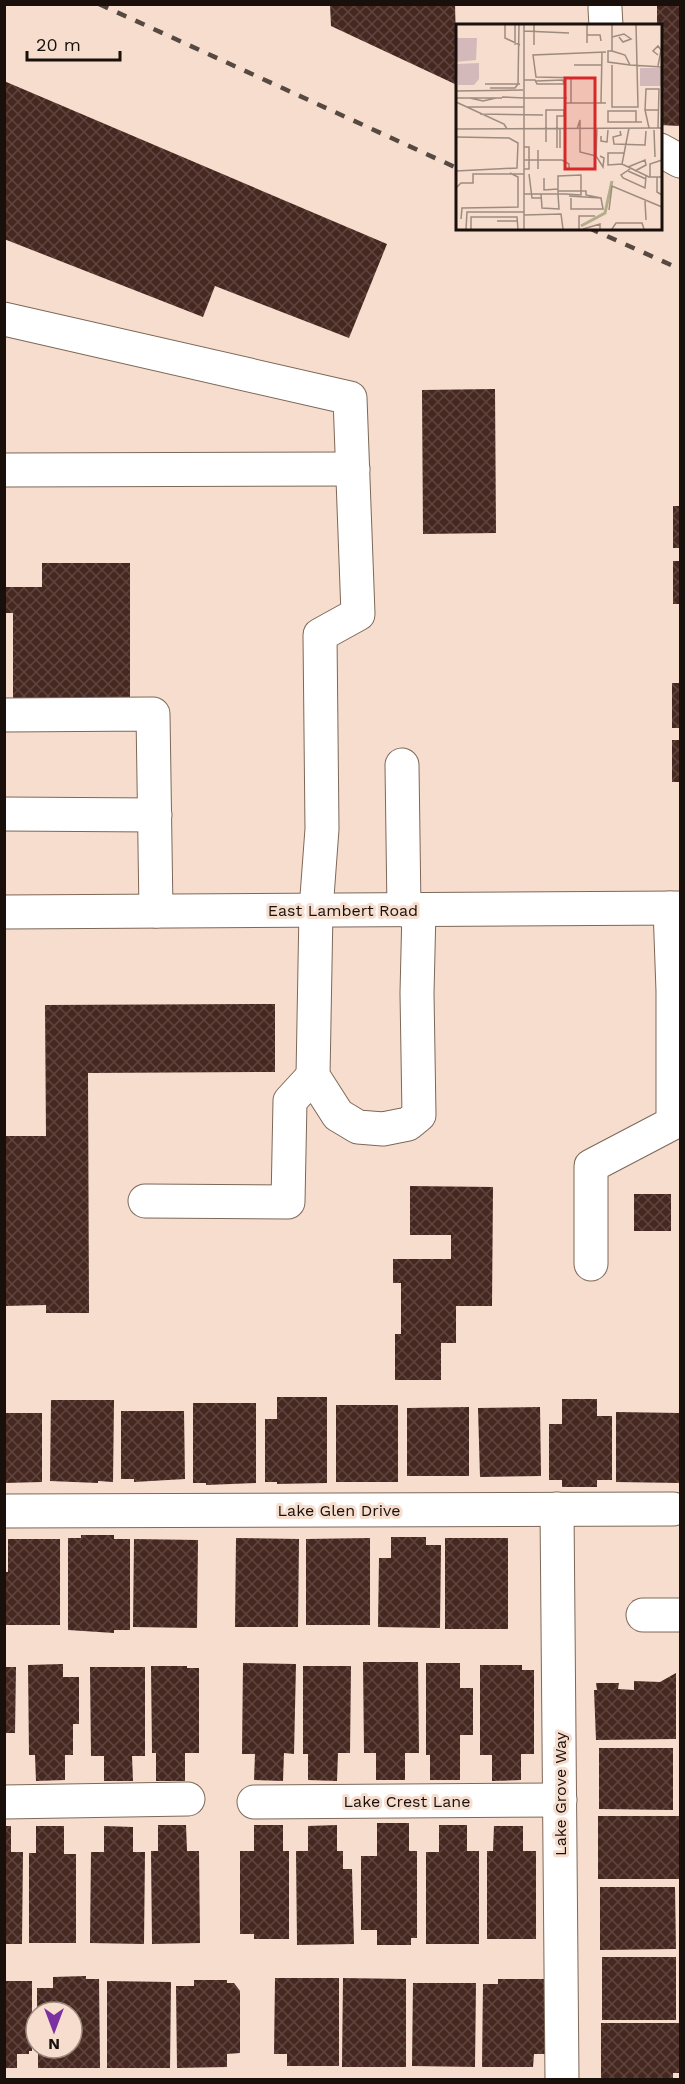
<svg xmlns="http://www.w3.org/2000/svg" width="685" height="2084" font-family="'Work Sans',sans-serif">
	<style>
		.building { fill: url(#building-cross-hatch) }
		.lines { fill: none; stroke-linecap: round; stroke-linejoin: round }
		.minor-casing { stroke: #7d6859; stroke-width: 35 }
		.major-casing { stroke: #7d6859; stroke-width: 35 }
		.minor { stroke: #fff; stroke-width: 33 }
		.major { stroke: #fff; stroke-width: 33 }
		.rail { stroke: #564941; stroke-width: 4.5; stroke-dasharray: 10 10; stroke-linecap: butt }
		.labels { text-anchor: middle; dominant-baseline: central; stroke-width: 6; stroke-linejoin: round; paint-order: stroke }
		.street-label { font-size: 16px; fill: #19100b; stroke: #f6ddcd }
		.inset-river { fill: none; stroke: #b4ac8a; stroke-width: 3 }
		.inset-road { fill: none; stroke: #9e8b7f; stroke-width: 1.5 }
		.view { fill: #d62828; fill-opacity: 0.15; stroke: #d62828; stroke-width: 3 }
		.inset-edge { fill: none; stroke: #19100b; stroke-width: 3 }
	</style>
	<defs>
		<pattern id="building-cross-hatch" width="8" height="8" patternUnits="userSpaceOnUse" patternTransform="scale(1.5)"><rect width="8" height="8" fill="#472821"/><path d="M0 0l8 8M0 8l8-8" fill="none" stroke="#5e453f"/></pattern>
	</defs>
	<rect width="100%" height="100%" fill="#f6ddcd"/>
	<g class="building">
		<path d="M330,4H455L457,85L331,26Z"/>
		<path d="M657,4H680V126L660,125V26H657Z"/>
		<path d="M4,81L387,244L349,338L215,286L203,317L4,239Z"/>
		<path d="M495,389L496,533L423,534L422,390Z"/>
		<rect x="673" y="506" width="7" height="42"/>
		<rect x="673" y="561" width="7" height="43"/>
		<path d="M42,563H130V707L13,706V613H4V587H42Z"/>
		<rect x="672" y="683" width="8" height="45"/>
		<rect x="672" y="740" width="8" height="42"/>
		<path d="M275,1004V1072L88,1073L89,1313H46V1305L5,1306V1136H46L45,1005Z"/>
		<path d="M410,1186L493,1187L492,1306H456V1343H441V1380H395V1334H401V1283H393V1259H451V1235H410Z"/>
		<rect x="634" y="1194" width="37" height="37"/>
		<path d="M277,1397H327V1483L277,1484V1482H265V1419H277Z"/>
		<path d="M562,1399H597V1416H612V1480H597V1487H562V1480H549V1424H562Z"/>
		<path d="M51,1400H114L113,1482L98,1481V1483L50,1481Z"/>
		<path d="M193,1403H256V1483L206,1485V1483H193Z"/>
		<rect x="336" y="1405" width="62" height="77"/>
		<path d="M469,1407V1476H407V1408Z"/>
		<path d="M540,1407L541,1476L480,1477L478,1408Z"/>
		<path d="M121,1411H184L185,1479L134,1482V1479H121Z"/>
		<path d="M616,1412L679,1413V1483L616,1482Z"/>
		<path d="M4,1413H42V1482L4,1483Z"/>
		<path d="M81,1535H114V1539H130V1630H114V1633L68,1630V1538H81Z"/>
		<path d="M391,1537H426V1545H441L440,1628L378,1627L379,1558H391Z"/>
		<path d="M236,1538L299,1539L298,1627H235Z"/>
		<path d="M370,1538V1625H306V1539Z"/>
		<rect x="445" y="1538" width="63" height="91"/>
		<path d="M8,1539H60V1625H4V1572H8Z"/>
		<path d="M134,1539L198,1540L197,1628L133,1627Z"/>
		<path d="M363,1662H418L419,1753H405V1780H376V1753H364Z"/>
		<path d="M243,1663L296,1664L294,1754L284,1753L283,1781L254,1780L255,1754H242Z"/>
		<path d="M426,1663H460V1688H473V1735H460V1780H430V1755H426Z"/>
		<path d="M63,1664V1677H79V1724H73V1755H65V1780L36,1781L35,1755H29L28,1665Z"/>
		<path d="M480,1665H522V1670H534V1754H521V1780L492,1781V1755H480Z"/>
		<path d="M151,1666H187V1668H199V1753H185V1781H156V1753H152Z"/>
		<path d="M303,1666H351L350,1753H338L337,1781L308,1780V1754H303Z"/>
		<path d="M4,1667H16L15,1733H4Z"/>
		<path d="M90,1667H145V1756H132L133,1781H104V1756H91Z"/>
		<path d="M676,1673V1739L596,1740L594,1690H597L596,1683H619L618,1689L634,1690V1681L660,1682Z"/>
		<path d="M599,1748H673V1810L599,1809Z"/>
		<rect x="598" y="1816" width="81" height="63"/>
		<path d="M377,1823H409V1851H417V1938H411V1945H377V1930H361V1856H377Z"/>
		<path d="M158,1825H186L187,1851H199L200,1943L152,1944L151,1851H158Z"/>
		<path d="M254,1825H283V1851H289V1939H254V1934H240V1851H254Z"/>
		<path d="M337,1825V1851H343V1869H352L354,1944L297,1945L296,1851H308V1826Z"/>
		<path d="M439,1825H467V1851H479V1944H426V1852H439Z"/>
		<path d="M4,1826H11V1852H23L22,1944H4Z"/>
		<path d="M36,1826H64V1854H76V1943H29V1853H36Z"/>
		<path d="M104,1826L133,1827V1852H145L144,1944L90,1943L91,1852H104Z"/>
		<path d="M494,1826H523V1851H536V1939H487V1851H493Z"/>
		<path d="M600,1887H675L676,1949L600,1950Z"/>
		<rect x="602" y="1957" width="74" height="63"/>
		<path d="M86,1976V1979H99L100,2068H38V2048H72V2012H37V1988H53V1977Z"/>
		<path d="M275,1978H339V2066H287V2054H274Z"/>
		<path d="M343,1978L406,1979V2067H342Z"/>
		<path d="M498,1979H546L545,2054H534L533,2067H482L483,1984H498Z"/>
		<path d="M194,1980H227V1983H234L240,1991V2053L227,2054V2067L177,2068L176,1986H194Z"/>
		<path d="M4,1981H32V2051H29V2054H17V2068H4Z"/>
		<path d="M107,1981L171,1982L170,2068H107Z"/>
		<path d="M413,1983H476L475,2067L412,2066Z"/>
		<path d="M601,2023H680V2073H673V2080H601Z"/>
	</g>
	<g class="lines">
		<g class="minor-casing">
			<g id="minor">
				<path d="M605,8L606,26"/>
				<path d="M660,150L680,161"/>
				<path d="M4,319L350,398L358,614L320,635L322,829L316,910L313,1076L338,1115L358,1127L383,1129L408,1124L419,1115L417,993L419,910"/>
				<path d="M4,470L353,469"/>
				<path d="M4,715L153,714L156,911"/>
				<path d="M402,765L404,910"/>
				<path d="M4,814L155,815"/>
				<path d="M145,1201L288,1202L290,1101L313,1076"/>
				<path d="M591,1264V1166L673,1123V991L670,908"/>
				<path d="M557,1509L562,2080"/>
				<path d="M4,1511L673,1509"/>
				<path d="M643,1615H680"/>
				<path d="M4,1802L188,1799"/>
				<path d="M254,1802L560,1800"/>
			</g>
		</g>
		<g class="major-casing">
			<path id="major" d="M4,912L680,908"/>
		</g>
		<use href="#minor" class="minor"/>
		<use href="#major" class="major"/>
		<g class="rail">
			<path d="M99,4L457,168"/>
			<path d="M589,228L680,269"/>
		</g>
	</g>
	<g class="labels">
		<g class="street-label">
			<text x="343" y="910">East Lambert Road</text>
			<text x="339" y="1510">Lake Glen Drive</text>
			<text transform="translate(560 1794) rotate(-90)">Lake Grove Way</text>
			<text x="407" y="1801">Lake Crest Lane</text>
		</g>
	</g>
	<g transform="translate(456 24)">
		<rect width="206" height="206" fill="#f6ddcd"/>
		<path d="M0,14H21L20,36L0,38ZM23,39V55L18,61H2L1,40ZM184,44H205V62H184Z" fill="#d4b9ba"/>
		<path class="inset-river" d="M125,202L149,189L156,157"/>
		<path class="inset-road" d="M49,0V14L64,21M59,0V21M131,0V19M156,0V27H152V38L174,41M68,7L113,9M131,11H144L145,17M156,13L168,10L175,15L167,18L163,13M78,21V0M156,27L169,31L174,41L206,43M202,31L197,27L202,22L205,26L202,42M118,41H145M156,41V83H182L180,0M115,54V79M127,54L80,53L77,31L150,28M68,56H79L81,60H108L107,56L80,57M29,60H64M62,60L63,0M34,64H59L62,60M0,67L67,66M46,73L68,74M0,74H46M14,74L27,77L40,74M68,74H111M0,78L48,100L51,105M110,79H150M145,79L146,28M11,83H68M189,86L190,65H203L202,104M24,90L87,91M180,98V87H152V98H186M173,104L166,140L193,153H206M193,104L189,86H203M0,105L206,104M104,105V124M121,105L124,96V128L140,132M141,105L140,132L147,143L148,134L144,132M198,106L199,133M164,107L165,111L157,113L158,120L189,121L190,107M145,112V117L151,118L152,106M0,113L53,114L62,119L61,144L0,147M90,118V86H108V92H101V124M68,123H73V145H68M68,136H106L113,140V145M166,140L152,141V129H168M172,143L189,136L190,141L179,147M82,145V126M174,145L165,151L167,154L189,164L190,152M172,147L190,155M73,150L76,174H85M194,153V140L206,136M201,153V168L206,171M88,154V166L102,165M0,164L5,159H17V150H68M102,167H130V171L145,174M68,170H109L125,171V151L102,152V170L103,185L86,184L85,170M113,172L145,174L147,185H115V174M189,177L190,196M153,186L156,162L206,183M68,191L105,190L107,205M5,195L6,184L62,183V153L54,149M41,197H62M10,205L11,188H68M15,205V193H61L62,205M68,205V0M123,205V192H139M127,205L144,200V205M156,205L160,199H186L188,205"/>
		<path class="view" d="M109,54H139V145H109Z"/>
		<rect width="206" height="206" class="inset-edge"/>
	</g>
	<rect width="685" height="2084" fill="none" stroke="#19100b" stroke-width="12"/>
	<g transform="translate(54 2030) rotate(180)"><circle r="28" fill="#f6ddcd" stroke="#9e8b7f" stroke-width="1.5"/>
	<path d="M0-4.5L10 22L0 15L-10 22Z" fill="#7c31a3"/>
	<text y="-9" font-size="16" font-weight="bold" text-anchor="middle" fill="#19100b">N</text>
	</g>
	<path d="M27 51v9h93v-9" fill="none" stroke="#19100b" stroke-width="3"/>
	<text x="36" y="51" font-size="18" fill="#19100b" stroke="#f6ddcd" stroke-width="4.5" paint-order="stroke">20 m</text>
</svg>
